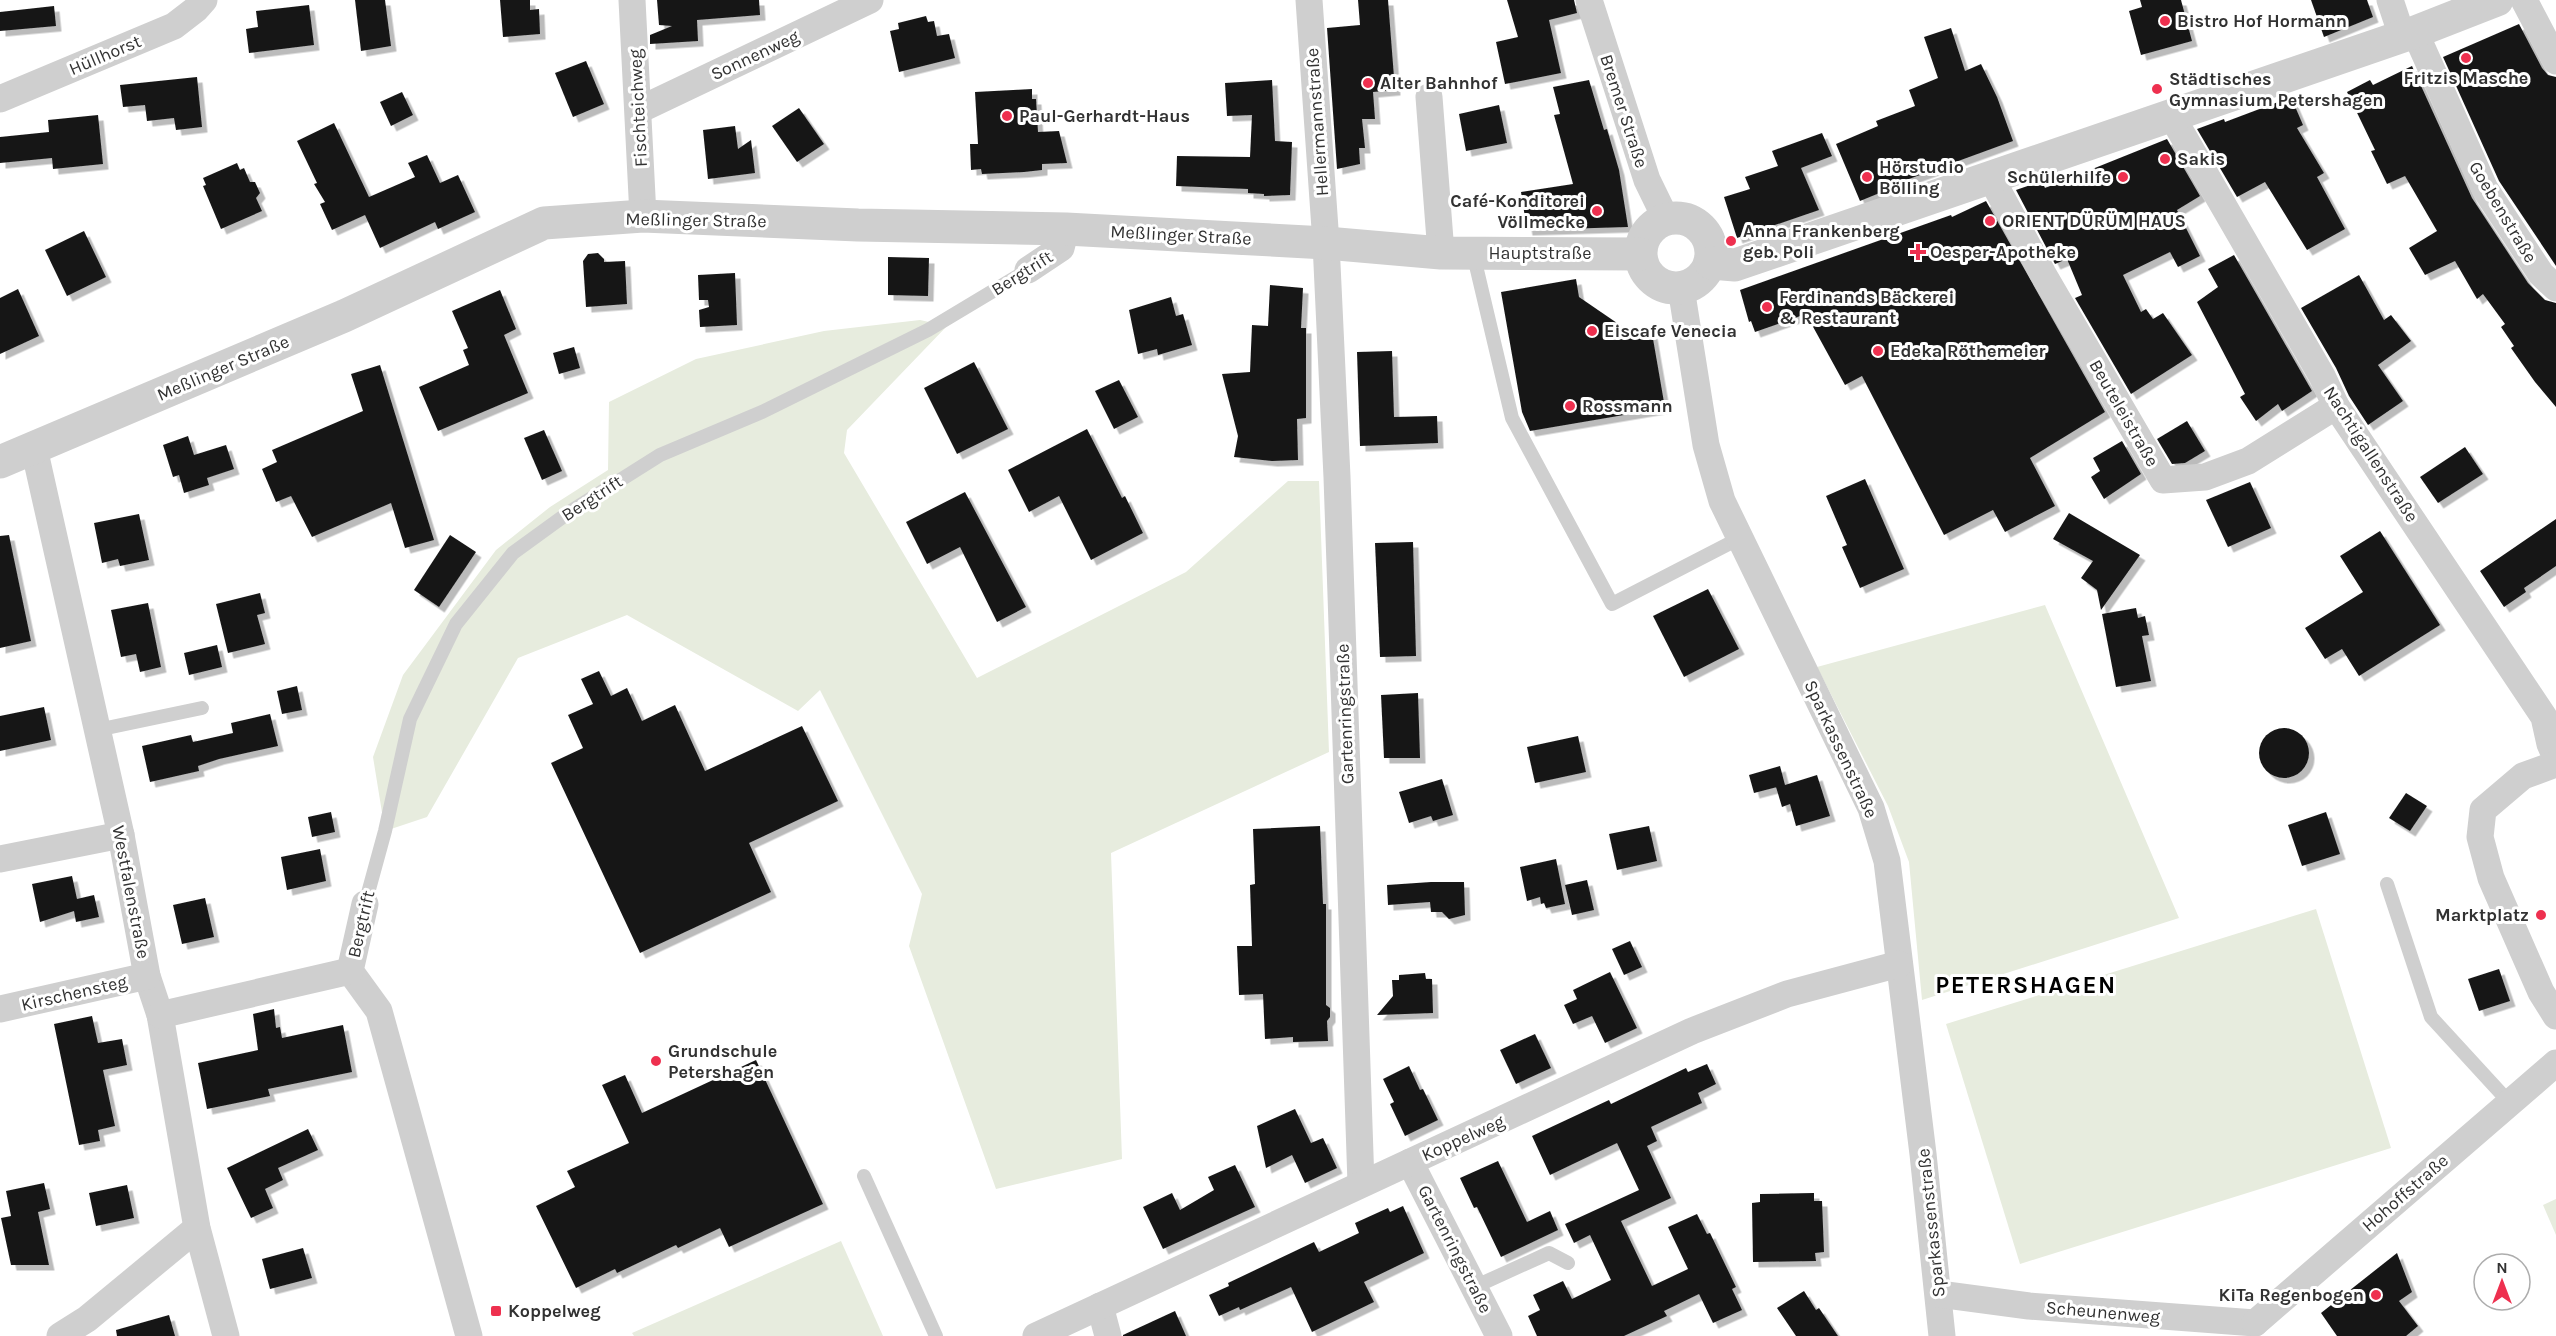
<svg xmlns="http://www.w3.org/2000/svg" width="2556" height="1336" font-family="Karla,sans-serif">
	<style>
		.green { fill: #e7ecde }
		.building { fill: #191919; filter: url(#shadow) }
		.lines { fill: none; stroke-linecap: round; stroke-linejoin: round }
		.service { stroke: #cfcfcf; stroke-width: 14 }
		.minor { stroke: #cfcfcf; stroke-width: 27 }
		.tertiary { stroke: #cfcfcf; stroke-width: 33 }
		.poi-dot { fill: #ee304f; stroke: #fff; stroke-width: 2 }
		.labels { text-anchor: middle; dominant-baseline: central; stroke-width: 6; stroke-linejoin: round; paint-order: stroke }
		.poi-label { font-size: 18px; font-weight: bold; fill: #323232; stroke: #fff; text-anchor: start }
		.street-label { font-size: 18px; fill: #323232; stroke: #fff }
		.district-label { font-size: 24px; font-weight: bold; letter-spacing: 1.5px; fill: #000; stroke: #fff }
	</style>
	<defs>
		<filter id="shadow"><feDropShadow dx="5.5" dy="5.5" stdDeviation="0" flood-color="#0004"/></filter>
	</defs>
	<rect width="100%" height="100%" fill="#fff"/>
	<g class="green">
		<path d="M920,320L947,326L847,430L844,453L977,678L1186,572L1288,481H1319L1329,752L1111,853L1122,1159L996,1189L909,946L922,894L820,690L798,711L627,615L518,658L427,817L385,831L373,757L403,675L496,550L550,507L608,470L609,402L696,359L824,331Z"/>
		<path d="M2045,605L2179,918L1922,1000L1909,862L1888,806L1817,667Z"/>
		<path d="M2316,909L2391,1148L2020,1264L1946,1024Z"/>
		<path d="M2556,1199V1235L2543,1205Z"/>
		<path d="M841,1241L883,1336H634L632,1333Z"/>
	</g>
	<g class="building">
		<path d="M355,0H385L391,46L361,51Z"/>
		<path d="M500,0H530V10L539,9L540,34L503,37Z"/>
		<path d="M657,0H759L760,15L697,20L698,41L650,44V35L672,26L659,25Z"/>
		<path d="M1358,0H1388L1395,90L1373,92L1375,119H1362L1365,148H1359L1360,164L1337,169L1327,28L1360,25Z"/>
		<path d="M1507,0H1574L1577,13L1549,20L1561,73L1505,84L1496,42L1518,37Z"/>
		<path d="M2140,0H2181L2192,41L2141,55L2129,11L2142,7Z"/>
		<path d="M2311,0H2367L2373,17L2324,37Z"/>
		<path d="M309,5L314,45L249,53L246,29L258,27L256,11Z"/>
		<path d="M54,6L56,26L0,31V12Z"/>
		<path d="M926,16L928,22L934,21L937,36L949,34L955,58L899,72L890,31L899,29L898,23Z"/>
		<path d="M2519,24L2542,68L2548,75L2556,77V266L2499,181L2443,57Z"/>
		<path d="M1951,28L1965,71L1981,64L1997,97L2013,141L1898,183L1899,185L1860,201L1836,144L1878,126L1876,121L1915,106L1909,90L1938,78L1924,37Z"/>
		<path d="M586,61L604,104L573,117L555,73Z"/>
		<path d="M2412,66L2472,198L2528,283L2545,300L2556,303V407L2535,382L2511,348L2514,346L2501,327L2505,324L2483,294L2477,299L2455,261L2425,275L2409,248L2437,231L2405,176L2387,184L2371,151L2375,150L2347,92L2370,80L2373,85Z"/>
		<path d="M197,77L202,127L176,130L174,118L147,121L145,105L123,107L120,85Z"/>
		<path d="M1272,80L1275,141L1292,142L1290,195L1264,196V194L1248,193V189L1176,186L1177,156L1250,157L1252,115L1227,116L1225,83Z"/>
		<path d="M1589,80L1604,130L1607,129L1619,170L1628,227L1527,230L1521,192L1573,184L1554,115L1560,114L1553,87Z"/>
		<path d="M1032,89V99H1036L1038,132L1059,131L1067,163L1042,164V170L1024,172L982,174L981,169L971,170L970,144H978L975,92Z"/>
		<path d="M402,92L413,115L391,126L380,102Z"/>
		<path d="M2291,97L2303,125L2297,128L2324,173L2317,177L2345,229L2307,250L2265,182L2237,197L2197,129L2224,119L2225,122Z"/>
		<path d="M1499,105L1507,143L1466,151L1459,114Z"/>
		<path d="M799,108L824,144L797,162L772,126Z"/>
		<path d="M98,115L103,164L53,169L52,158L0,163V137L49,132L48,120Z"/>
		<path d="M334,123L369,197L415,177L408,163L427,155L440,183L458,175L475,212L438,229L435,222L380,248L365,215L332,230L320,204L325,202L314,184L317,183L297,141Z"/>
		<path d="M735,126L738,149L751,140L755,173L708,179L703,130Z"/>
		<path d="M1822,133L1832,156L1801,168L1819,210L1737,238L1724,197L1750,189L1745,177L1778,166L1772,151Z"/>
		<path d="M2167,139L2200,196L2177,210L2200,256L2178,267L2170,252L2123,275L2141,312L2146,309L2153,319L2163,313L2192,355L2131,394L2075,298L2082,295L2067,259L2055,264L2016,190L2042,181L2045,188Z"/>
		<path d="M237,163L240,170L244,168L250,182H255L260,193L256,198L262,211L221,229L203,186L206,185L203,178Z"/>
		<path d="M1986,201L2105,412L2030,458L2055,506L2005,532L1993,510L1944,535L1862,376L1845,385L1806,314L1755,332L1751,321L1749,322L1740,290L1951,215L1952,217Z"/>
		<path d="M84,231L106,277L67,296L45,250Z"/>
		<path d="M598,253L604,259V262L625,261L627,304L586,307L583,261L588,254Z"/>
		<path d="M2234,255L2312,391L2282,411L2278,404L2256,421L2240,397L2245,394L2197,302L2218,287L2208,269Z"/>
		<path d="M888,257L929,258L928,296L888,295Z"/>
		<path d="M735,273L737,325L700,327L699,310L709,307L708,300H699L698,275Z"/>
		<path d="M2359,275L2384,320L2391,315L2411,341L2378,365L2403,401L2368,425L2349,396L2336,368L2301,308Z"/>
		<path d="M1576,279L1579,297L1636,336L1652,333L1665,408L1530,431L1522,412L1501,292Z"/>
		<path d="M1270,285L1303,288L1301,328H1306V418L1297,419L1298,460L1272,461L1234,457L1238,436L1222,374L1250,372L1252,325L1268,326Z"/>
		<path d="M18,289L39,336L0,354V298Z"/>
		<path d="M500,290L516,329L504,335L528,393L438,431L419,387L469,365L463,350L468,348L452,311Z"/>
		<path d="M1171,297L1176,316L1183,314L1192,345L1158,355L1157,349L1138,354L1129,310Z"/>
		<path d="M574,347L580,368L559,374L553,353Z"/>
		<path d="M1392,351L1394,417L1437,416L1438,443L1360,446L1357,352Z"/>
		<path d="M974,362L1008,429L957,454L924,388Z"/>
		<path d="M380,365L434,540L405,548L391,503L312,537L291,496L276,502L262,469L277,462L272,450L363,411L351,374Z"/>
		<path d="M1119,380L1138,417L1114,429L1095,391Z"/>
		<path d="M2187,421L2205,451L2185,463L2172,464L2157,439Z"/>
		<path d="M1087,429L1122,498L1125,496L1143,533L1091,560L1059,496L1029,512L1008,470Z"/>
		<path d="M544,430L562,471L542,480L524,438Z"/>
		<path d="M188,436L194,455L226,445L234,469L207,478L209,485L184,493L179,475L173,477L163,445Z"/>
		<path d="M2122,441L2141,474L2104,499L2091,477L2100,471L2093,458Z"/>
		<path d="M2465,447L2483,474L2438,503L2420,477Z"/>
		<path d="M1865,479L1904,569L1860,588L1842,547L1847,545L1826,496Z"/>
		<path d="M2250,482L2271,528L2228,547L2206,500Z"/>
		<path d="M965,492L1026,607L997,622L960,547L927,564L906,522Z"/>
		<path d="M2069,513L2140,555L2101,610L2097,590L2081,578L2093,561L2053,539Z"/>
		<path d="M139,514L149,560L120,566L118,559L102,563L94,523Z"/>
		<path d="M2556,519V566L2524,588L2526,592L2504,607L2480,571Z"/>
		<path d="M2380,531L2440,625L2359,676L2342,649L2325,659L2305,628L2363,592L2340,556Z"/>
		<path d="M9,535L31,641L0,648V536Z"/>
		<path d="M450,535L476,552L439,607L414,590Z"/>
		<path d="M1413,542L1416,656L1380,657L1375,543Z"/>
		<path d="M1708,589L1739,649L1684,677L1653,616Z"/>
		<path d="M260,593L265,613L257,615L265,644L228,653L216,604Z"/>
		<path d="M148,603L161,667L140,672L136,654L121,657L111,610Z"/>
		<path d="M2136,608L2138,618L2145,616L2149,635L2142,636L2151,681L2116,687L2102,614Z"/>
		<path d="M217,645L222,667L189,675L184,653Z"/>
		<path d="M599,671L611,696L627,688L642,721L675,705L705,771L802,726L838,801L749,843L771,892L640,953L551,763L583,748L568,715L593,704L581,679Z"/>
		<path d="M297,686L302,710L282,714L277,691Z"/>
		<path d="M1418,693L1420,758H1384L1381,695Z"/>
		<path d="M44,707L51,740L0,751V716Z"/>
		<path d="M270,714L278,746L219,759L198,766L199,771L150,782L142,746L191,735L193,742L233,733L231,723Z"/>
		<circle cx="2284" cy="753" r="25"/>
		<path d="M1578,736L1586,772L1535,783L1527,747Z"/>
		<path d="M1780,766L1785,785L1817,775L1830,816L1796,826L1790,804L1782,807L1776,787L1785,785L1754,793L1749,775Z"/>
		<path d="M1442,779L1453,815L1433,821L1431,816L1409,823L1399,792Z"/>
		<path d="M2406,793L2427,806L2410,831L2389,818Z"/>
		<path d="M331,812L335,832L312,837L308,817Z"/>
		<path d="M2326,812L2340,854L2302,866L2288,825Z"/>
		<path d="M1320,826L1323,904H1326V1005L1330,1008V1017L1327,1021L1328,1041L1293,1042V1037L1265,1039L1263,994L1239,995L1237,946H1252L1250,885L1255,884L1253,829Z"/>
		<path d="M1649,826L1657,861L1617,870L1609,834Z"/>
		<path d="M320,849L326,881L287,890L281,857Z"/>
		<path d="M1556,859L1565,904L1546,908L1544,903L1541,904L1540,897L1527,901L1520,867Z"/>
		<path d="M72,876L77,899L94,895L99,917L76,922L74,911L40,922L32,884Z"/>
		<path d="M1587,880L1594,910L1572,915L1565,885Z"/>
		<path d="M1431,882H1464L1465,915L1449,919L1442,912H1431L1430,902L1388,905L1387,885Z"/>
		<path d="M205,898L214,937L182,944L173,905Z"/>
		<path d="M1630,941L1642,967L1624,975L1612,949Z"/>
		<path d="M2499,969L2510,1001L2479,1011L2468,979Z"/>
		<path d="M1610,972L1637,1028L1605,1043L1592,1016L1573,1024L1564,1005L1577,999L1573,990Z"/>
		<path d="M1425,973L1426,979H1432L1433,1013L1377,1015L1393,996L1392,980H1399V975Z"/>
		<path d="M274,1009L276,1028L280,1027L282,1038L343,1025L352,1072L268,1089L270,1096L207,1109L198,1063L258,1050L253,1014Z"/>
		<path d="M92,1016L98,1043L122,1039L127,1065L103,1070L115,1126L98,1130L100,1141L79,1145L54,1024Z"/>
		<path d="M1535,1034L1551,1068L1516,1084L1500,1050Z"/>
		<path d="M756,1060L823,1204L729,1247L720,1228L678,1248L676,1245L617,1273L615,1269L576,1288L536,1206L575,1187L567,1171L629,1143L602,1085L625,1075L642,1113Z"/>
		<path d="M1707,1064L1716,1084L1698,1093L1702,1103L1651,1127L1657,1141L1647,1146L1671,1198L1621,1221L1652,1286L1688,1269L1668,1227L1697,1214L1707,1234L1710,1233L1736,1287L1732,1289L1742,1310L1713,1323L1699,1294L1664,1311L1667,1316L1624,1336H1537L1528,1316L1540,1310L1533,1295L1563,1281L1572,1299L1611,1280L1590,1235L1574,1243L1565,1224L1639,1190L1617,1143L1550,1175L1532,1136L1609,1100L1611,1104L1686,1068L1688,1072Z"/>
		<path d="M1409,1066L1420,1090L1423,1089L1438,1120L1405,1136L1390,1104L1394,1102L1383,1079Z"/>
		<path d="M1295,1109L1311,1143L1323,1138L1337,1168L1305,1183L1292,1155L1266,1168L1257,1126Z"/>
		<path d="M308,1129L318,1150L278,1168L283,1180L265,1189L273,1208L251,1218L227,1168Z"/>
		<path d="M1498,1161L1527,1222L1550,1211L1558,1230L1501,1257L1477,1207L1474,1208L1460,1178Z"/>
		<path d="M1235,1165L1255,1207L1163,1249L1143,1207L1172,1193L1180,1210L1214,1190L1208,1177Z"/>
		<path d="M44,1183L50,1209L38,1212L49,1265H11L1,1218L11,1216L6,1191Z"/>
		<path d="M127,1185L134,1218L96,1226L89,1193Z"/>
		<path d="M1814,1193V1201H1822L1824,1252L1815,1253L1816,1261L1753,1262L1752,1203L1760,1202V1194Z"/>
		<path d="M1403,1206L1424,1253L1364,1282L1374,1302L1312,1332L1291,1287L1240,1310L1239,1307L1219,1316L1209,1295L1229,1286L1228,1283L1314,1242L1319,1252L1359,1233L1355,1223L1388,1208L1390,1212Z"/>
		<path d="M303,1248L312,1278L270,1289L262,1259Z"/>
		<path d="M2397,1253L2412,1292L2399,1301L2418,1326L2406,1336H2337L2321,1313Z"/>
		<path d="M1804,1291L1816,1310L1819,1308L1838,1336H1796L1777,1308Z"/>
		<path d="M1175,1311L1186,1336H1123V1335Z"/>
		<path d="M169,1315L175,1336H117L116,1330Z"/>
	</g>
	<g class="lines">
		<g class="service">
			<path d="M1473,253L1512,418L1612,604L1740,538"/>
			<path d="M97,730L202,708"/>
			<path d="M2387,884L2431,1017L2509,1102"/>
			<path d="M365,904L385,831L410,719L456,624L513,553L568,513L660,455L762,412L928,330L1028,270"/>
			<path d="M864,1176L936,1336"/>
			<path d="M1474,1287L1549,1253L1568,1263"/>
		</g>
		<g class="minor">
			<path d="M632,0L643,216"/>
			<path d="M1309,0L1326,243L1337,477L1361,1184"/>
			<path d="M1589,0L1647,180L1666,219"/>
			<path d="M2390,0L2402,36"/>
			<path d="M2524,0L2556,61"/>
			<path d="M2415,32L2485,189L2541,274L2556,288"/>
			<path d="M1429,97L1441,253"/>
			<path d="M0,99L174,26L196,9L204,0"/>
			<path d="M639,110L870,0"/>
			<path d="M2171,115L2322,376L2336,406L2544,717L2550,744L2556,758"/>
			<path d="M1991,178L2043,274L2163,480L2205,477L2248,461L2336,406"/>
			<path d="M1028,270L1061,248L1066,229"/>
			<path d="M1681,288L1706,445L1722,501L1871,808L1887,861L1923,1154L1942,1336"/>
			<path d="M34,448L121,835L147,976L160,1015L197,1228L226,1336"/>
			<path d="M2556,764L2523,776L2483,810L2480,837L2491,878L2541,992L2556,1016"/>
			<path d="M0,859L121,835"/>
			<path d="M365,904L350,971L379,1011L469,1336"/>
			<path d="M0,1009L147,976"/>
			<path d="M160,1015L350,971"/>
			<path d="M1410,1162L1499,1336"/>
			<path d="M1939,1294L2029,1306L2255,1323"/>
			<path d="M1100,1306L1108,1336"/>
			<path d="M2255,1323L2556,1063"/>
			<path d="M60,1336L87,1319L197,1228"/>
			<path d="M1036,1336L1692,1031L1787,994L1899,964"/>
		</g>
		<g class="tertiary">
			<circle cx="1676" cy="253" r="35"/>
			<path d="M1711,263L1735,265L2415,32L2497,0"/>
			<path d="M0,462L344,316L544,223L643,216L858,225L1066,229L1326,243L1441,253L1640,254"/>
		</g>
	</g>
	<g class="poi-dot">
		<circle cx="2165" cy="21" r="6"/>
		<circle cx="2466" cy="58" r="6"/>
		<circle cx="1368" cy="83" r="6"/>
		<circle cx="2157" cy="89" r="6"/>
		<circle cx="1007" cy="116" r="6"/>
		<circle cx="2165" cy="159" r="6"/>
		<circle cx="1867" cy="177" r="6"/>
		<circle cx="2123" cy="177" r="6"/>
		<circle cx="1597" cy="211" r="6"/>
		<circle cx="1990" cy="221" r="6"/>
		<circle cx="1731" cy="241" r="6"/>
		<path d="M1915 243h6v6h6v6h-6v6h-6v-6h-6v-6h6z"/>
		<circle cx="1767" cy="307" r="6"/>
		<circle cx="1592" cy="331" r="6"/>
		<circle cx="1878" cy="351" r="6"/>
		<circle cx="1570" cy="406" r="6"/>
		<circle cx="2541" cy="915" r="6"/>
		<circle cx="656" cy="1061" r="6"/>
		<circle cx="2376" cy="1295" r="6"/>
		<rect x="490" y="1305" width="12" height="12" rx="3"/>
	</g>
	<g class="labels">
		<g class="poi-label">
			<text x="2177" y="21">Bistro Hof Hormann</text>
			<text x="2466" y="78" text-anchor="middle">Fritzis Masche</text>
			<text x="2169" y="79">Städtisches<tspan x="2169" dy="21">Gymnasium Petershagen</tspan></text>
			<text x="1380" y="83">Alter Bahnhof</text>
			<text x="1019" y="116">Paul-Gerhardt-Haus</text>
			<text x="2177" y="159">Sakis</text>
			<text x="1879" y="167">Hörstudio<tspan x="1879" dy="21">Bölling</tspan></text>
			<text x="2111" y="177" text-anchor="end">Schülerhilfe</text>
			<text x="1585" y="201" text-anchor="end">Café-Konditorei<tspan x="1585" dy="21">Völlmecke</tspan></text>
			<text x="2002" y="221">ORIENT DÜRÜM HAUS</text>
			<text x="1743" y="231">Anna Frankenberg<tspan x="1743" dy="21">geb. Poli</tspan></text>
			<text x="1930" y="252">Oesper-Apotheke</text>
			<text x="1779" y="297">Ferdinands Bäckerei<tspan x="1779" dy="21">&amp; Restaurant</tspan></text>
			<text x="1604" y="331">Eiscafe Venecia</text>
			<text x="1890" y="351">Edeka Röthemeier</text>
			<text x="1582" y="406">Rossmann</text>
			<text x="2529" y="915" text-anchor="end">Marktplatz</text>
			<text x="668" y="1051">Grundschule<tspan x="668" dy="21">Petershagen</tspan></text>
			<text x="2364" y="1295" text-anchor="end">KiTa Regenbogen</text>
			<text x="508" y="1311">Koppelweg</text>
		</g>
		<g class="street-label">
			<text transform="translate(105 55) rotate(-23)">Hüllhorst</text>
			<text transform="translate(755 55) rotate(-25)">Sonnenweg</text>
			<text transform="translate(638 108) rotate(-93)">Fischteichweg</text>
			<text transform="translate(1624 111) rotate(72)">Bremer Straße</text>
			<text transform="translate(1317 122) rotate(-94)">Hellermannstraße</text>
			<text transform="translate(2503 212) rotate(59)">Goebenstraße</text>
			<text transform="translate(696 220) rotate(1)">Meßlinger Straße</text>
			<text transform="translate(1181 235) rotate(3)">Meßlinger Straße</text>
			<text x="1540" y="253">Hauptstraße</text>
			<text transform="translate(1022 273) rotate(-32)">Bergtrift</text>
			<text transform="translate(223 368) rotate(-23)">Meßlinger Straße</text>
			<text transform="translate(2124 413) rotate(60)">Beuteleistraße</text>
			<text transform="translate(2371 454) rotate(57)">Nachtigallenstraße</text>
			<text transform="translate(592 498) rotate(-33)">Bergtrift</text>
			<text transform="translate(1345 714) rotate(-92)">Gartenringstraße</text>
			<text transform="translate(1841 749) rotate(65)">Sparkassenstraße</text>
			<text transform="translate(131 892) rotate(79)">Westfalenstraße</text>
			<text transform="translate(361 924) rotate(-77)">Bergtrift</text>
			<text transform="translate(74 993) rotate(-13)">Kirschensteg</text>
			<text transform="translate(1463 1138) rotate(-24)">Koppelweg</text>
			<text transform="translate(2405 1193) rotate(-41)">Hohoffstraße</text>
			<text transform="translate(1931 1223) rotate(-96)">Sparkassenstraße</text>
			<text transform="translate(1455 1249) rotate(63)">Gartenringstraße</text>
			<text transform="translate(2103 1312) rotate(5)">Scheunenweg</text>
		</g>
		<g class="district-label">
			<text x="2026" y="985">PETERSHAGEN</text>
		</g>
	</g>
	<g transform="translate(2502 1282)"><circle r="28" fill="#ffffff" stroke="#adadad" stroke-width="1.5"/>
	<path d="M0-4.5L10 22L0 15L-10 22Z" fill="#ee304f"/>
	<text y="-9" font-size="16" font-weight="bold" text-anchor="middle" fill="#323232">N</text>
	</g>
</svg>
